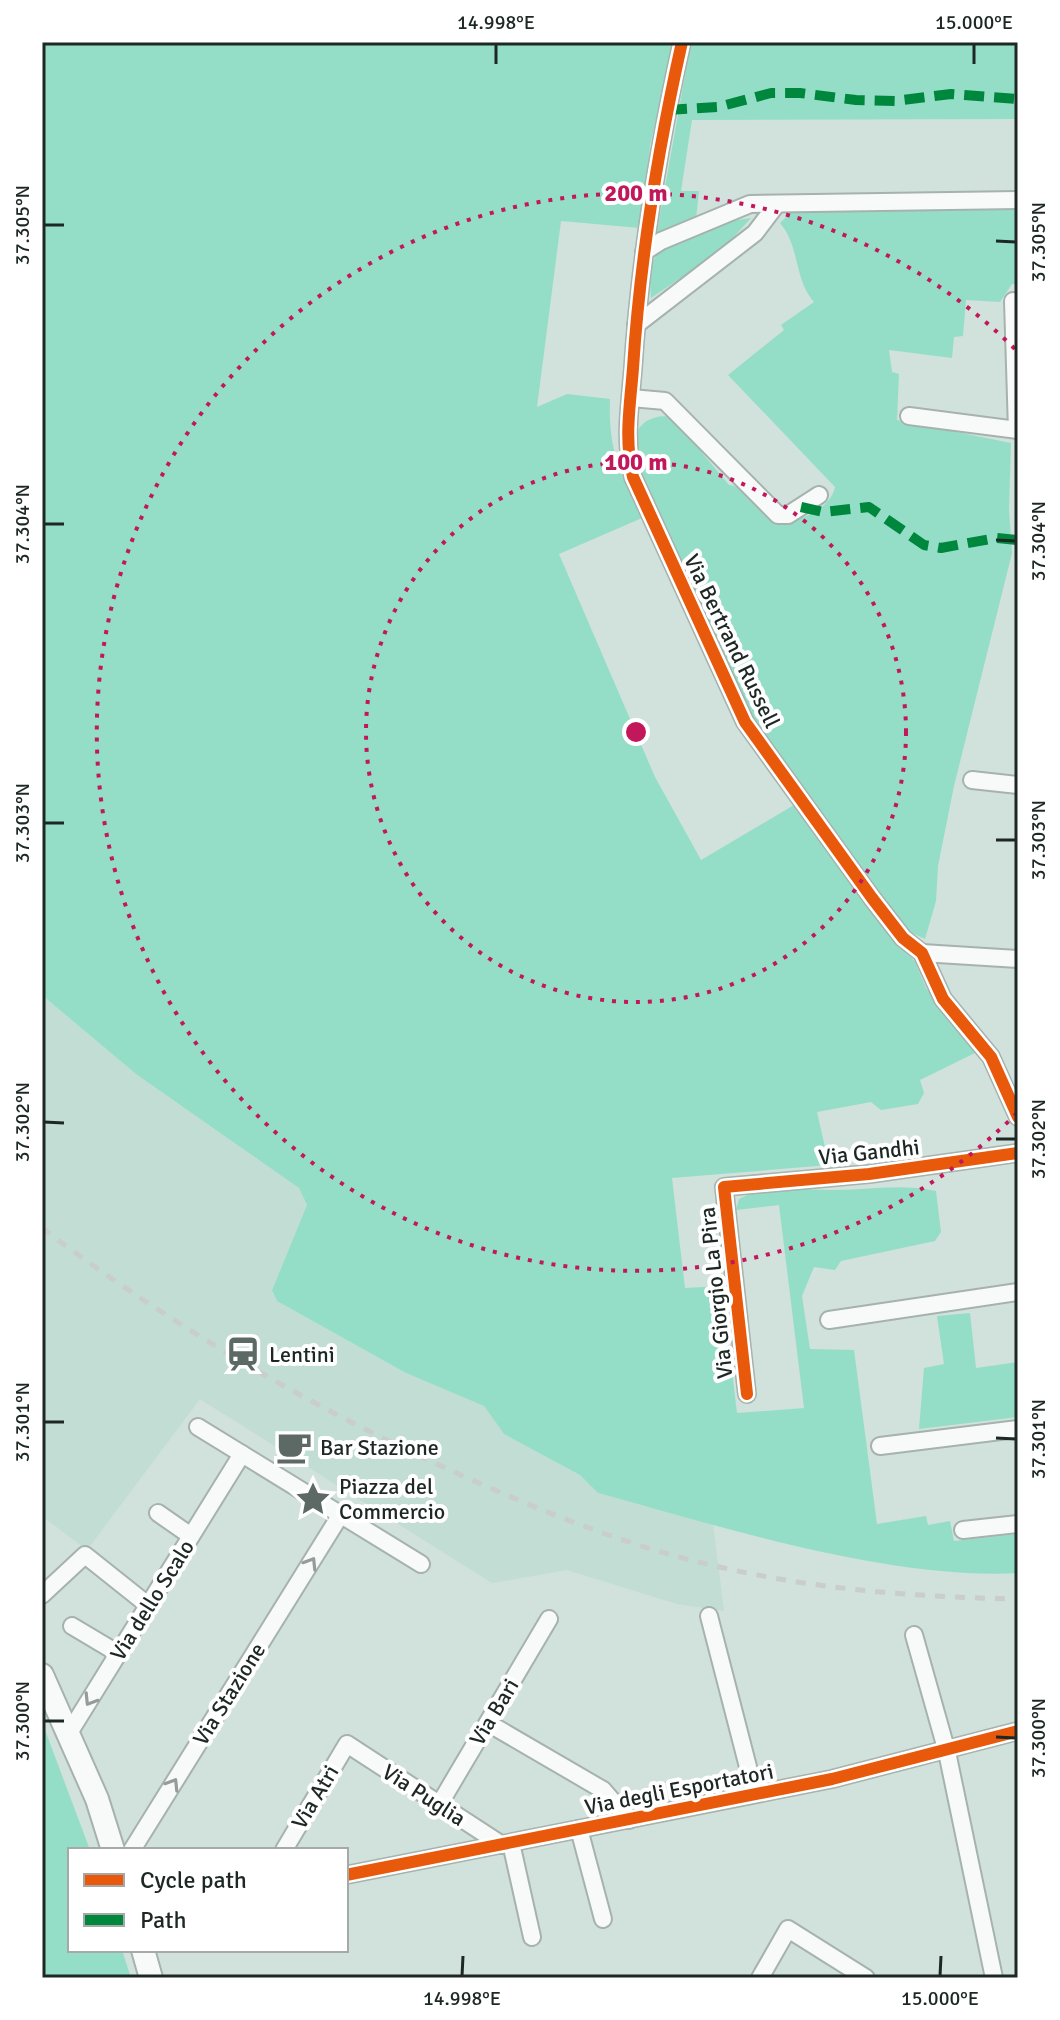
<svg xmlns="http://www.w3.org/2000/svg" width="1060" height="2020" font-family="Signika,sans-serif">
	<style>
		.built { fill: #c2ddd3 }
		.green { fill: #94dec8 }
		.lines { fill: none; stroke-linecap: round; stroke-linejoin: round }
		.minor-casing { stroke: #a6b2ad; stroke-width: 20 }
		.secondary-casing { stroke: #a6b2ad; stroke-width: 26 }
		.minor { stroke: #f8fafa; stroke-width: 16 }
		.secondary { stroke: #f8fafa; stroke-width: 22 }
		.rail { stroke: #c9cdcc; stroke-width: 5; stroke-dasharray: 10 10; stroke-linecap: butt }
		.quiet { stroke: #00873e; stroke-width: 10; stroke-dasharray: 20 10; stroke-linecap: butt }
		.cycleway-casing { stroke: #fff; stroke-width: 17 }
		.cycleway { stroke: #e8590c; stroke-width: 12 }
		.oneway { stroke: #959c9a }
		.ticks { fill: none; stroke: #1d2824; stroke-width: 3 }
		.ring { fill: none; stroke: #c2185b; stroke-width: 4; stroke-dasharray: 4 8 }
		.labels { text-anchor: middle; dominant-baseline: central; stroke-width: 8; stroke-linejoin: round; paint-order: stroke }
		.street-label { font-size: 22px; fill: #1d2824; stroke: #fff }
		.poi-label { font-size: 22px; fill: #1d2824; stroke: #fff; text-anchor: start }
		.centre { fill: #c2185b; stroke: #fff; stroke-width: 4 }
		.ring-label { font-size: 24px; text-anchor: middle; font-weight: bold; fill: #c2185b; stroke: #fff; stroke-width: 8; stroke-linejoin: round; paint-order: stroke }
		.neatline { fill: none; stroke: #1d2824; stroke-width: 3 }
		.ticks-label { font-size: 20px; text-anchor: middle; fill: #1d2824 }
	</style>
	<rect width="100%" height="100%" fill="#d1e1db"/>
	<path class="built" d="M42,995L136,1074L299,1188L307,1205L272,1289L277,1301L406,1373L484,1406L504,1434L580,1475L598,1493L713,1524L724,1611L677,1604L567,1570L492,1583L200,1399L87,1550L42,1516Z"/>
	<g class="green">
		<path d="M42,42H673L650,146L640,228L561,221L537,407L567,394L610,399C608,450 620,473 642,518L559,554L655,777L701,860L794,805L915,962L926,988L979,1051L920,1080L924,1093L918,1104L881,1110L871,1102L817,1112L829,1165L672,1178L685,1288L722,1286L737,1413L804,1408L779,1205L736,1210L739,1199C768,1183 799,1190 831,1190C867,1190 900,1183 936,1191L941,1232L935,1241L841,1261L835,1270L814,1267L802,1296L810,1349L854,1350L877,1524L926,1516L928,1525L950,1521L954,1541L1018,1534V1573C888,1580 723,1527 598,1493L580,1475L504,1434L484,1406L406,1373L277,1301L272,1290L307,1205L299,1188L136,1074L42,995Z"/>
		<path d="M691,42H1018V119L692,120L681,191H699L696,219L656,237Z"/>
		<path d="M1018,207V285L1012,284L1000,302L966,300L963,336L954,337L952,358L889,350L892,372L899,374L897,420L1011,443L1009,510L1012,553L954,786L938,866L936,901L925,939L910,932L894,915C845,849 791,784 751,712C731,674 630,470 635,439C638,421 656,414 672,417L729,485C749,487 758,518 788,523C807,517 831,507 835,487L728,375L784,330L781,325L814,302C794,280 800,246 780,223L790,213Z"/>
		<path d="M751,218L722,250L651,298L649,269L660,248L724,222Z"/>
		<path d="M970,1313L976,1368L1018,1362V1417L919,1429L924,1368L944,1364L937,1316Z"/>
		<path d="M42,1722L90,1850H70V1950H122L131,1978H42Z"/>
	</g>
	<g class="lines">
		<g class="minor-casing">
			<g id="minor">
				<path d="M682,42C658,149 640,259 633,368C630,407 624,438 633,477L745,722L872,898L903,938L922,953L943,999L991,1057L1018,1117"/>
				<path d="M644,252L661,241L750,204L1018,200"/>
				<path d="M1013,301L1017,430"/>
				<path d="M636,325L755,233L777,204"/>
				<path d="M631,398L665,401L778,515H788L819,495"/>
				<path d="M909,416L1018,430"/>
				<path d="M972,780L1018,785"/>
				<path d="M922,953L1018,959"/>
				<path d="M829,1320L1018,1292"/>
				<path d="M747,1394L724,1187L869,1174L1018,1153"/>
				<path d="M198,1427L421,1564"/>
				<path d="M880,1446L1018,1429"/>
				<path d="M158,1513L191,1536"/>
				<path d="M963,1530L1018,1524"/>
				<path d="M42,1595L85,1555L149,1606"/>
				<path d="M709,1616L755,1794"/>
				<path d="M72,1626L119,1654"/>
				<path d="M914,1635L947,1752L994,1978"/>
				<path d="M488,1723L603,1790L629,1820"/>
				<path d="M69,1733L242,1454"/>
				<path d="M439,1805L549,1619"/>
				<path d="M579,1829L603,1919"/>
				<path d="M511,1843L532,1937"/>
				<path d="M132,1850L341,1514"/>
				<path d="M284,1850L347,1744L502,1845"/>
				<path d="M346,1875L832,1779L1018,1731"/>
				<path d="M760,1978L788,1929L866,1978"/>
			</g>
		</g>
		<g class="secondary-casing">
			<g id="secondary">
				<path d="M42,1675L97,1799L113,1850"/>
				<path d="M143,1950L151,1978"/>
			</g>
		</g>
		<use href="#minor" class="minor"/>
		<use href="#secondary" class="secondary"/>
		<path class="rail" d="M42,1228C177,1330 324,1415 479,1483C558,1518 640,1550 724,1568C821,1590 919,1597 1018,1599"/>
		<g class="quiet">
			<path d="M667,110L718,107L771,93H800L856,100L895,101L951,94L1018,99"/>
			<path d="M801,507L823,512L869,507L924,545L941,548L996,538L1018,540"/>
		</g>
		<g class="cycleway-casing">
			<g id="cycleway">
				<path d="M682,42C658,149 640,259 633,368C630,407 624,438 633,477L745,722L872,898L903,938L922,953L943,999L991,1057L1018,1117"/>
				<path d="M747,1394L724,1187L869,1174L1018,1153"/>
				<path d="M346,1875L832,1779L1018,1731"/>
			</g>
		</g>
		<use href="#cycleway" class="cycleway"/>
	</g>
	<defs><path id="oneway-chevron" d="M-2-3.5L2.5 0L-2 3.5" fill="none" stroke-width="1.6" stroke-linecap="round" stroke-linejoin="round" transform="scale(2)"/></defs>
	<g class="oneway">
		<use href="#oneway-chevron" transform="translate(311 1563) rotate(-58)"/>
		<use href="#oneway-chevron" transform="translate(90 1700) rotate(122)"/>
		<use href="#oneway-chevron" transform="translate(173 1784) rotate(-58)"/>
	</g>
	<path class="ticks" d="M496,64V44M974,64V44M44,225H64M996,241L1016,242M44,524H64M996,540L1016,541M44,823H64M996,840H1016M44,1122L64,1123M996,1139H1016M44,1422H64M996,1438L1016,1439M44,1721H64M996,1737L1016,1738M462,1976L463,1956M940,1976L941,1956"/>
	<g class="ring">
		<circle cx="636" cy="732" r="270"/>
		<path d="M1017 1113A539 539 0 1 1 1017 351"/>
	</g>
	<defs>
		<g id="station-bare" transform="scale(2.76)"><path d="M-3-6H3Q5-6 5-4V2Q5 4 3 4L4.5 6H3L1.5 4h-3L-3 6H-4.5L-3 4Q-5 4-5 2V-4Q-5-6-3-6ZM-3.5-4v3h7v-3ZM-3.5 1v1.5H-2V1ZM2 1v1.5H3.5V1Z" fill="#5c6964" stroke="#fff" stroke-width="2.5" paint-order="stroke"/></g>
		<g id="cafe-bare" transform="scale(2.76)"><path d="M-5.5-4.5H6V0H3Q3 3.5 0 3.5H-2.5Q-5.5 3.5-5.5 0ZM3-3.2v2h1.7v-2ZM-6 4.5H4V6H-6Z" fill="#5c6964" stroke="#fff" stroke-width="2.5" paint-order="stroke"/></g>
		<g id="sight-bare" transform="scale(2.76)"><path d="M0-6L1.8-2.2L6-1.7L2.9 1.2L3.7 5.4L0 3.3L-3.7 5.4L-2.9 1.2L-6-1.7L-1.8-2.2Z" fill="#5c6964" stroke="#fff" stroke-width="2.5" paint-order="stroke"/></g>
	</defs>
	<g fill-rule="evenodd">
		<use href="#station-bare" x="243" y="1354"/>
		<use href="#cafe-bare" x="294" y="1447"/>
		<use href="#sight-bare" x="313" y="1499"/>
	</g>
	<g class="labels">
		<g class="street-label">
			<text transform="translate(732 641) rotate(64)">Via Bertrand Russell</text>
			<text transform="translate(869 1152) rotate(-6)">Via Gandhi</text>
			<text transform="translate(716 1293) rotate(-96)">Via Giorgio La Pira</text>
			<text transform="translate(152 1600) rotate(-58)">Via dello Scalo</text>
			<text transform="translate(229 1694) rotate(-58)">Via Stazione</text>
			<text transform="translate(494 1712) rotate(-59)">Via Bari</text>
			<text transform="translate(679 1789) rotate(-11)">Via degli Esportatori</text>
			<text transform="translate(424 1795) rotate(33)">Via Puglia</text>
			<text transform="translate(315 1797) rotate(-59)">Via Atri</text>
		</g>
		<g class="poi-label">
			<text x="269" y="1354">Lentini</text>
			<text x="320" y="1447">Bar Stazione</text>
			<text x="339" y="1486">Piazza del<tspan x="339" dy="25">Commercio</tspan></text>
		</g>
	</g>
	<circle cx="636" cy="732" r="12" class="centre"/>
	<g class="ring-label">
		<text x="636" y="201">200 m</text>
		<text x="636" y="470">100 m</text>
	</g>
	<rect width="1060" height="2020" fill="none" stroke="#ffffff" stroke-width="88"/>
	<rect x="68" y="1848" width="280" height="104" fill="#ffffff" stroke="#a5a9a7" stroke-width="2"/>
	<rect x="84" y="1874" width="40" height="12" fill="#e8590c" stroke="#a5a9a7" stroke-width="2"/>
	<text x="140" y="1888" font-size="24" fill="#1d2824">Cycle path</text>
	<rect x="84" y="1914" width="40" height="12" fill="#00873e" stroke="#a5a9a7" stroke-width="2"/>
	<text x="140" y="1928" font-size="24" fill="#1d2824">Path</text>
	<rect x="44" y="44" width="972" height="1932" class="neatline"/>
	<g class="ticks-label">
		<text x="496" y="29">14.998°E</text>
		<text x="974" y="29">15.000°E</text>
		<text transform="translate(22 225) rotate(-90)" y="7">37.305°N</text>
		<text transform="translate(1038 242) rotate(-90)" y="7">37.305°N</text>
		<text transform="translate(22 524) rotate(-90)" y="7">37.304°N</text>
		<text transform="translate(1038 541) rotate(-90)" y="7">37.304°N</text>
		<text transform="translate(22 823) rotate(-90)" y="7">37.303°N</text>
		<text transform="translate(1038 840) rotate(-90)" y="7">37.303°N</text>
		<text transform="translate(22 1122) rotate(-90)" y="7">37.302°N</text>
		<text transform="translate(1038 1139) rotate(-90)" y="7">37.302°N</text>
		<text transform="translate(22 1422) rotate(-90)" y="7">37.301°N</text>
		<text transform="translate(1038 1439) rotate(-90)" y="7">37.301°N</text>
		<text transform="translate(22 1721) rotate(-90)" y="7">37.300°N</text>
		<text transform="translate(1038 1738) rotate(-90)" y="7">37.300°N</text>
		<text x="462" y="2005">14.998°E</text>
		<text x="940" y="2005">15.000°E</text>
	</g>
</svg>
